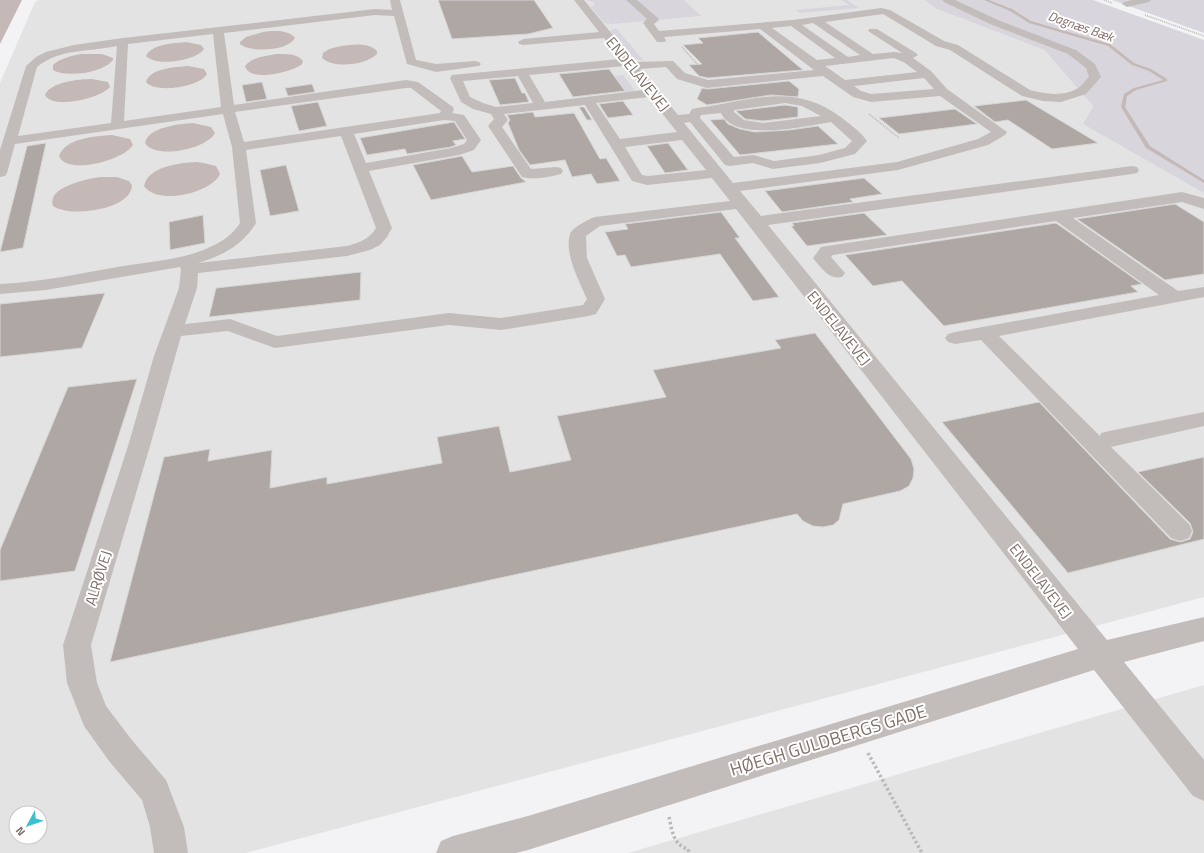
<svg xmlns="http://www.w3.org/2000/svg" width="1204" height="853" font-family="'Titillium Web',sans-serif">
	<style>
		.built { fill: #e3e3e4; fill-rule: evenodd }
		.green { fill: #d9d5dc }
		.water { fill: #c5b9b7 }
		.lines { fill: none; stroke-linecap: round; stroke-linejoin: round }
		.stream { fill: #c5b9b7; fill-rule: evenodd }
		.building { fill: #afa7a3; stroke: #d6d6d7 }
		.path-far1 { stroke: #bbb7b5; stroke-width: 1.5; stroke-dasharray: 1 1; stroke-linecap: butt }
		.path { stroke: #bbb7b5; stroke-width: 3.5; stroke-dasharray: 2.5 2.5; stroke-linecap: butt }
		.minor { fill: #c2bdbb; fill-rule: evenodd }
		.labels { text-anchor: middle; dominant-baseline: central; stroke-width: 4; stroke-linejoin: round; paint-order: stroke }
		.far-water-label { font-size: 13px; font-style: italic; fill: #846d69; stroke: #fff }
		.street-label { font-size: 15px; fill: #817068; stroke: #fff }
		.near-street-label { font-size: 18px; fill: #817068; stroke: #fff }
	</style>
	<rect width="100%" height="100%" fill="#f3f3f6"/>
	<g class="built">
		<path d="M39,0H924L937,9L1044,50L1093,106L1083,124L1204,170V597L246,853H0V83L35,2ZM16,813H40V837H16Z"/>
		<path d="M1204,685V853H628Z"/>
	</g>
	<g class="green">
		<path d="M586,0H684L701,16L613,24L604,23L591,7L595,4L593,2Z"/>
		<path d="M841,0H847L859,8L800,13L795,10L849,5Z"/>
		<path d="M924,0H1093L1204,40V193L1083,124L1093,106L1044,50L937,9Z"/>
		<path d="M1112,0H1204V33Z"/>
		<path d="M616,28L644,61L632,58L610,31Z"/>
		<path d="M623,75L635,91L625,92L614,76Z"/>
	</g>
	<g class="water">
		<path d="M0,0H22L0,44Z"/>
		<path d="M263,32C272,31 288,29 295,38C288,51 251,53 240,44V42L246,37Z"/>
		<path d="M186,42L201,45L204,49C196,61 156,67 146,56C151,44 174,43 186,42Z"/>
		<path d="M349,45C359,44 370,44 377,51V54C366,65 334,69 322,58L323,53C331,47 340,46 349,45Z"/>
		<path d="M81,54H102L113,58V60C103,73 66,78 53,70V65C61,58 71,56 81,54Z"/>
		<path d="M276,54C285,54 297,53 303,61L302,64C293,72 249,83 245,66C252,57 266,56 276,54Z"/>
		<path d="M188,66L204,69L207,74C200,87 155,94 146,82C150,68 176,67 188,66Z"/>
		<path d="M92,79L108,82L110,87C101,98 53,110 45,95C50,82 79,79 92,79Z"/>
		<path d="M193,123L211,127L215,133C207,149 155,160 145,143C148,127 179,124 193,123Z"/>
		<path d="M112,135L130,139L133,145C124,160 67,176 59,156C65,138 96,136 112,135Z"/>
		<path d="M196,162L204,163L216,166L220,174C212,193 157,206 144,186C148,166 180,163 196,162Z"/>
		<path d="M100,177H117L129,181L132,185C132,210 69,218 53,206C46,187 87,179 100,177Z"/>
	</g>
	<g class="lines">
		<path class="stream" d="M984,0H989L1012,9L1031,21L1110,44L1134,63L1151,69L1167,79V81L1136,90L1127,96L1125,107L1150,146L1204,180V183L1146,148L1121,107L1124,94L1134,88L1163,80L1149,71L1132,65L1108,46L1029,23L1010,11Z"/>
	</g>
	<g class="building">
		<path d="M438,0H534L553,28L528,34L452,39Z"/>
		<path d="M758,32L803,70L708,78L699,76L689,65L702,64L683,45L703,43L698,38Z"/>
		<path d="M609,69L625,91L573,97L559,74Z"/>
		<path d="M515,78L522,93H525L529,102L500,105L489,80Z"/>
		<path d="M789,81L799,89L798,97L771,95L707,105L697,99L702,88L707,89Z"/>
		<path d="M262,82L267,99L246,102L242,85Z"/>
		<path d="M312,84L315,92L288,96L285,88Z"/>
		<path d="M1026,100L1098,143L1052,149L1008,120L995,122L974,106Z"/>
		<path d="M623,101L633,115L608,118L599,104Z"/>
		<path d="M318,102L327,126L299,131L291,106Z"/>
		<path d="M785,105L798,107V117L763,121L745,119L736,111Z"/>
		<path d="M579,107H584L592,120H587Z"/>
		<path d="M955,109L977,124L899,134L879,118Z"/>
		<path d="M533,112L535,117L574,113L600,159L606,158L620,181L597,184L591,174L572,177L565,160L530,165L519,150L508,123L510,120L507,115Z"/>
		<path d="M724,119L728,124L740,129L755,132L789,130L818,126L838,144L740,155L710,120Z"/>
		<path d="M454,122L465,139L453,141L456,145L451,147L407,154L405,149L367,155L360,138Z"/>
		<path d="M46,143L23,248L0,252L27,146Z"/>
		<path d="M668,143L688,170L665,173L647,146Z"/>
		<path d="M462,156L472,172L513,166L521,178L526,182L431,200L413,165Z"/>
		<path d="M286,165L299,211L270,216L260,170Z"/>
		<path d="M864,178L882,194L850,199L853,202L782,212L765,191Z"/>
		<path d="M1175,204L1204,222V274L1165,280L1077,219Z"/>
		<path d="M721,212L740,238H735L779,297L753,301L720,254L631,267L625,255L617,256L605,232L628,229L625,224Z"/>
		<path d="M864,213L887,235L807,246L791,226H794L792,223Z"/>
		<path d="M203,215L205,243L170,250L169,222Z"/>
		<path d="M1056,223L1142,284L1131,286L1138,292L944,326L902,281L873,286L845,255Z"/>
		<path d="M361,272L360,300L209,317L216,288Z"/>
		<path d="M105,293L82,348L0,357V304Z"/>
		<path d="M815,333L911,459L914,469L913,478L909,486L900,491L843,504L839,520L833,525L823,527L813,526L803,521L797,514L110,662L164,457L210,449L208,461L272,450L270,488L327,477V484L442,463L437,437L499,426L510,472L571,460L557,416L666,397L653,370L781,348L775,340Z"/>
		<path d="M137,379L75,571L0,581V550L68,387Z"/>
		<path d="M1039,402L1170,539L1180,542L1190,539L1193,532L1190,523L1138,472L1204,457V539L1068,573L942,422Z"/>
	</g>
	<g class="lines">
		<g class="path-far1">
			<path d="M1104,0L1112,3"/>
			<path d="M1145,15L1204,36"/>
			<path d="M682,47L697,64"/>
			<path d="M869,114L899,138"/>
		</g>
		<g class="path">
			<path d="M868,753L922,853"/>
			<path d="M669,817C672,830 673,845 688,849L689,853"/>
		</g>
		<g class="minor">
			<path d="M390,0H400L416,60L436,64L475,61L479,62L481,64L479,66L436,72L407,64L394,16L375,15L224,33L234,105L406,80L418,82L453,107L454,110L452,113L464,115L481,140L474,150L459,155L369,171L392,228L387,237L380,245L370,250L347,256L198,273L197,288L185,324L230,319L277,336L449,313L501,318L583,305L587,299C579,281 564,253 570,234C572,228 589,219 595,217L730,201L712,178L647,185L632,181L585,105L504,114L508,120L502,127L531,169L556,167L561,168L563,171L561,174C550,177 533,180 522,177L488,126L494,119L491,114L473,109L461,102L450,78L452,75L620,59L604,38L523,45L519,44L518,42L523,39L599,32L574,0H584L635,62L673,61L685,73L708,80L814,70L760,29L664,37L666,40L665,42H657L643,23L647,19L626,0H637L658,18L659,20L654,24L659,31L793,20L881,8L890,10L944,41L958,45L1030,90C1045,94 1064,97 1078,88C1082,86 1085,80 1089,77L1086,68L1068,54L990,24L944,2L942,0H955L998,20L1076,50L1095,64L1101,77L1086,94L1061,102L1043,101L1022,96L950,50L936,46L883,14L825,22L873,54L894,52L902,53L868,31L869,29H877L916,53L918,55L913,58L931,71L947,89L1007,132L1005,135L988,145L898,170L740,191L761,216L1132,166L1137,167L1139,170L1137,173L1132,174L768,225L1107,640L1204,617V641L1124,662L1204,760V801L1193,796L1094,670L528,850L516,853H436L441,841L453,836L528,816L1078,649L736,209L600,226L586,236L587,258L605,299L596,314L589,316L501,330L449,325L275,348L228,331L181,336L150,446L91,645L97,683L106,706L131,739L166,780L184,827L188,853H154L150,827L142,800L109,761L84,726L67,683L63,645L128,446L154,356L179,288L181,269L180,267L46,290L0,294V284C42,282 82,273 123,266C149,262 174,260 198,252C214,246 231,238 240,223L232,147L223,114L15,144L7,173L5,176L0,177V150L26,66L36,57L46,52L74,45L123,38L375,9L392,10ZM813,23L860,55L848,57L802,25ZM791,26L835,58L817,60L772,28ZM213,34L221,107L124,121L128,44ZM117,46L111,123L18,136L37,67C60,48 90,52 117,46ZM894,58L905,63L917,72L845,80L825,66ZM625,66L644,90L545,102L529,75ZM666,67L677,79L707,88L823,76L853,97L871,102L940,96L991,132L978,139L897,162L733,183L684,123L690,122L725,165L730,166L753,163L773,169L820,163L855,154L867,141C861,132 851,125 842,118C793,81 751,101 697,108L692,109L689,114L678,115L640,69ZM518,76L533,103L496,107L483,103L470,97L463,81ZM924,78L934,89L871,94L861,91L854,86ZM406,88H411L441,111L440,113L244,142L235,112ZM649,97L677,132L620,139L596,103ZM785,103L802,106L821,116L763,123L744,120L734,112V110ZM721,113C734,143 806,126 831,122L852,141L845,148L819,155L774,161L754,155L734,157L700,118L701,115ZM444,120L455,121L467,140L464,144L451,148L366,163L354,134ZM341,136L376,228C370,239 358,243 347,246L198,263C222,256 243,245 256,223L246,150ZM682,140L706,170L648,176L642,175L625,147Z"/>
			<path d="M1132,0H1151L1149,2L1127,7L1122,4L1124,2Z"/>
			<path d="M1182,192L1204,198V209L1182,202L1073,218L1178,291L1204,287V297L999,336L1100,436L1101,433L1109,431L1204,412V426L1111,447L1189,524L1192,531L1189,538L1180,541L1171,538L981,340L955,344L948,342L945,338L948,334L955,332L1159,295L1056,221L833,255L831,257L845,273L842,277C829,280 821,268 813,258L821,247L827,246Z"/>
		</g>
	</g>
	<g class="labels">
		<g class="far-water-label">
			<text transform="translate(1081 26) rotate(19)">Dagnæs Bæk</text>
		</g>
		<g class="street-label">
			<text transform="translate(638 74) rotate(51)">ENDELAVEVEJ</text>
			<text transform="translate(839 328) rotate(51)">ENDELAVEVEJ</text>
			<text transform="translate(98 578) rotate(-73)">ALRØVEJ</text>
			<text transform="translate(1041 581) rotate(52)">ENDELAVEVEJ</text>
		</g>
		<g class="near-street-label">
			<text transform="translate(828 740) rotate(-17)">HØEGH GULDBERGS GADE</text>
		</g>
	</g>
	<g transform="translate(28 825) rotate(230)"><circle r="19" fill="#ffffff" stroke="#cdc6c3"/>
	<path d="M0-3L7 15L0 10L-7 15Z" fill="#3ac0cf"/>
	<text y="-6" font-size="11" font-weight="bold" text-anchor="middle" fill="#817068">N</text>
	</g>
</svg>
